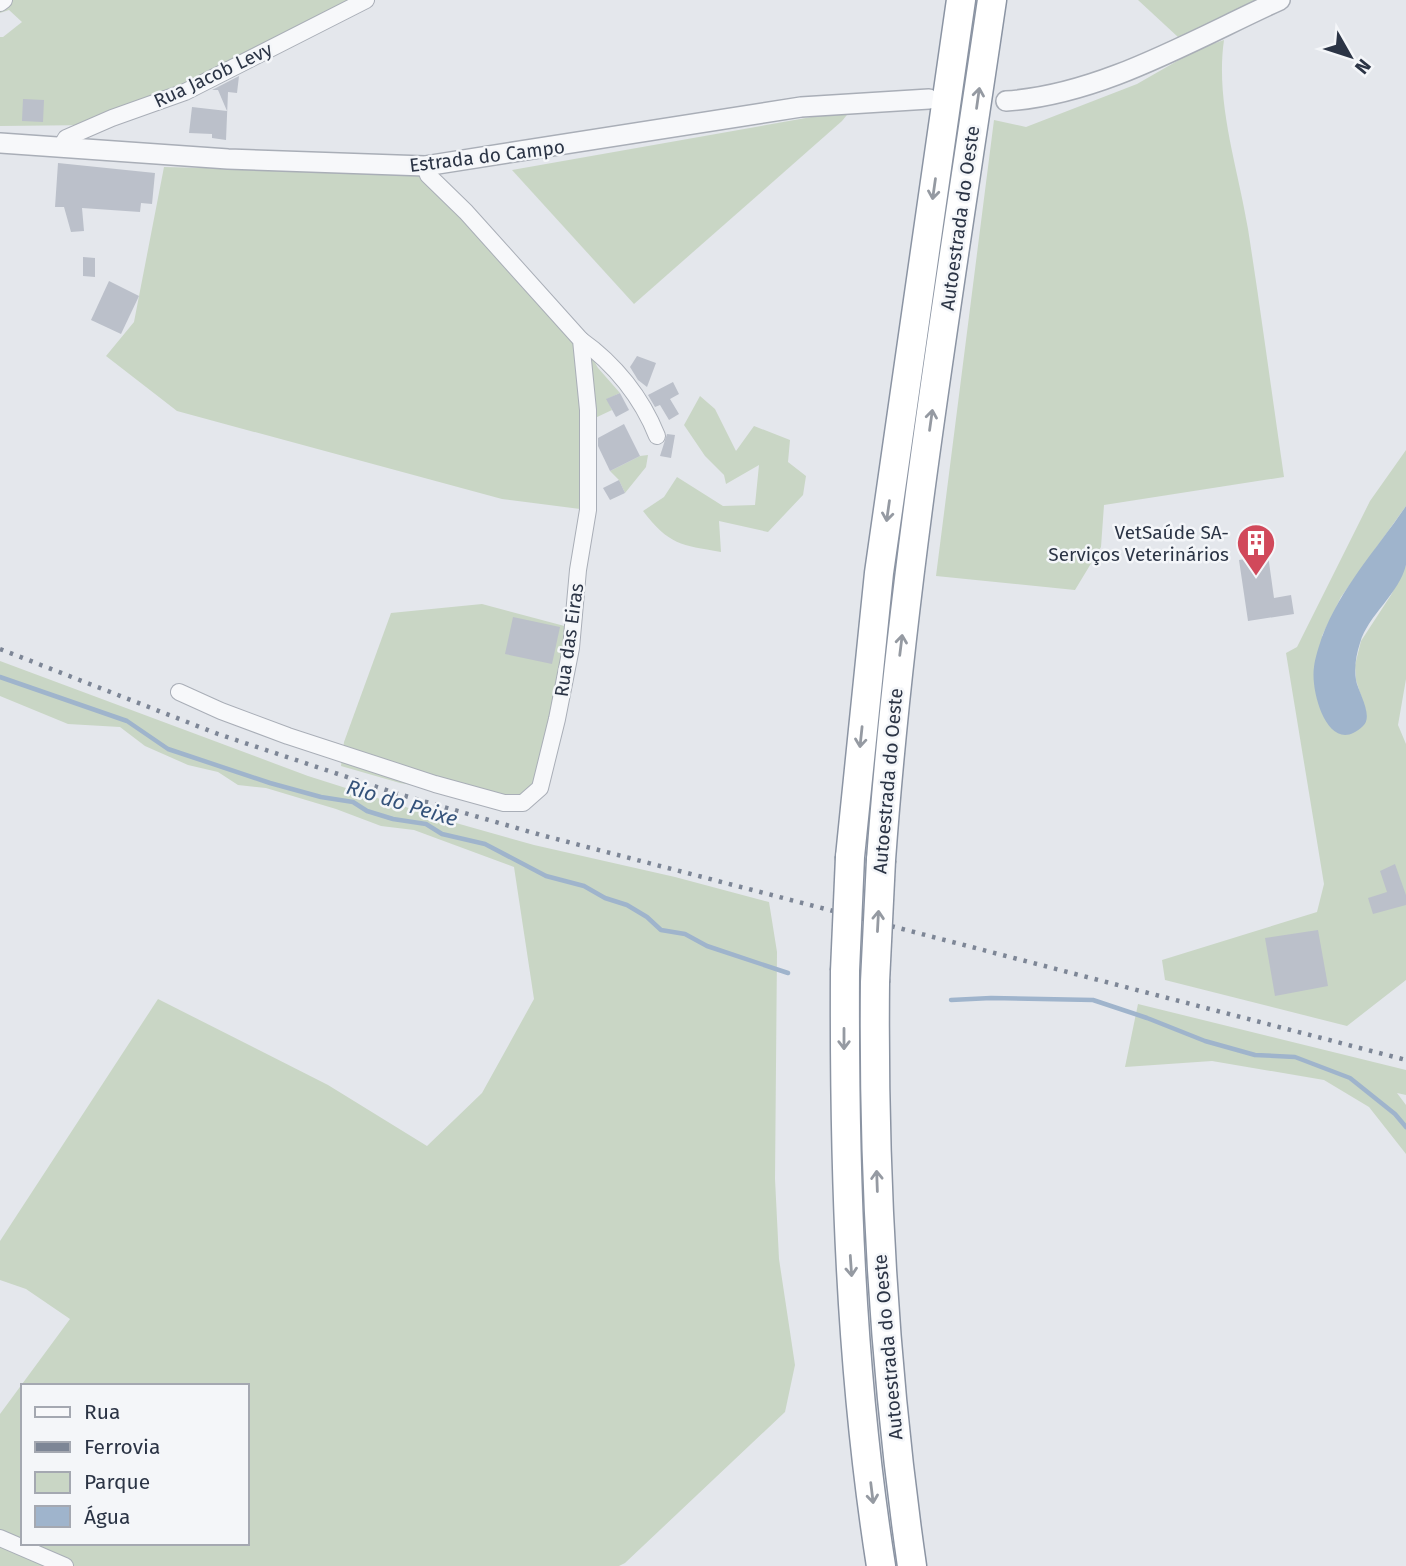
<svg xmlns="http://www.w3.org/2000/svg" width="1406" height="1566" font-family="'Fira Sans',sans-serif">
	<style>
		.green { fill: #c9d6c5; fill-rule: evenodd }
		.water { fill: #9fb4cc }
		.lines { fill: none; stroke-linecap: round; stroke-linejoin: round }
		.stream { stroke: #9fb4cc; stroke-width: 4.5 }
		.building { fill: #bbc0ca }
		.minor-casing { stroke: #a9aeb7; stroke-width: 18 }
		.tertiary-casing { stroke: #a9aeb7; stroke-width: 22 }
		.motorway-casing { stroke: #8b94a3; stroke-width: 31 }
		.minor { stroke: #f7f8fa; stroke-width: 16 }
		.tertiary { stroke: #f7f8fa; stroke-width: 19 }
		.motorway { stroke: #fff; stroke-width: 28 }
		.rail { stroke: #7d8696; stroke-width: 4.5; stroke-dasharray: 3.5 7; stroke-linecap: butt }
		.motorway-bridge-casing { stroke: #8b94a3; stroke-width: 31; stroke-linecap: butt }
		.motorway-bridge { stroke: #fff; stroke-width: 28 }
		.oneway { stroke: #959aa2 }
		.labels { text-anchor: middle; dominant-baseline: central; stroke-width: 5; stroke-linejoin: round; paint-order: stroke }
		.street-label { font-size: 19px; fill: #2b3445; stroke: #f4f6f9 }
		.poi-label { font-size: 19px; fill: #2b3445; stroke: #f4f6f9; text-anchor: end }
		.water-label { font-size: 21px; font-style: italic; fill: #34527a; stroke: #f4f6f9 }
	</style>
	<rect width="100%" height="100%" fill="#e4e7ec"/>
	<g class="green">
		<path d="M4,0H366L95,125L0,126V37H3L22,22L9,10L0,13V3Z"/>
		<path d="M1138,0H1263L1178,37Z"/>
		<path d="M1224,40C1215,102 1238,168 1248,229C1261,312 1272,395 1284,477L1104,505L1101,547L1075,590L936,576L994,120L1026,127L1137,84L1198,49Z"/>
		<path d="M851,110L842,121L634,304L512,170Z"/>
		<path d="M164,167L420,173L581,340L588,510L502,499L177,411L106,356L134,322Z"/>
		<path d="M590,354L598,368L620,393L607,399L612,410L595,418Z"/>
		<path d="M700,396L715,409L736,451L754,426L790,440L788,462L806,476L803,495L768,532L719,521L721,552C681,545 669,545 643,511L664,497L677,477L723,506L755,505L759,465L726,484L724,475L705,456L684,425Z"/>
		<path d="M1406,450V506L1341,597L1322,636L1366,712L1356,680L1355,665L1361,641L1391,595L1406,565V679L1398,725L1406,744V980L1347,1026L1165,980L1162,960L1317,912L1324,884L1286,653L1297,647L1370,501Z"/>
		<path d="M648,455L646,467L625,493L619,480L610,471L640,456Z"/>
		<path d="M482,604L572,628L545,769L523,803L400,783L341,766L344,742L391,613Z"/>
		<path d="M0,661L308,776L456,823L534,845L675,877L769,902L777,952L775,1179L779,1259L795,1365L785,1412L625,1563L619,1566H0V1414L70,1319L26,1289L0,1280V1241L158,999L328,1085L427,1146L482,1093L534,999L514,867L414,830L381,826L336,809L266,788L238,785L218,772L188,765L145,746L120,727L68,724L0,696ZM23,1386H247V1543H23Z"/>
		<path d="M1138,1004L1406,1070V1095L1397,1093L1406,1105V1154L1369,1107L1324,1080L1212,1061L1125,1067Z"/>
	</g>
	<path class="water" d="M1406,506C1406,522 1406,552 1406,565C1399,594 1368,615 1360,643C1356,655 1354,668 1356,680C1358,692 1374,716 1363,726C1329,759 1310,692 1314,667C1315,658 1319,646 1322,637C1341,587 1377,549 1406,506Z"/>
	<g class="lines">
		<g class="stream">
			<path d="M0,677L127,721L168,749L270,783L321,797L353,802L367,811L393,819L426,824L442,834L485,844L546,876L584,886L605,898L627,905L647,917L661,930L685,934L707,946L788,973"/>
			<path d="M951,1000L991,998L1093,1000L1147,1018L1205,1041L1255,1055L1295,1057L1350,1078L1395,1114L1406,1127"/>
		</g>
	</g>
	<g class="building">
		<path d="M239,76L237,93L228,92L226,140L212,138V134L189,133L192,107L227,111L218,90H212Z"/>
		<path d="M23,99L44,100L43,122L22,121Z"/>
		<path d="M58,163L155,173L152,204L141,203L140,212L82,208L84,231L71,232L64,207H55Z"/>
		<path d="M83,257L95,258V277L83,276Z"/>
		<path d="M109,281L139,296L121,334L91,320Z"/>
		<path d="M637,356L656,363L647,387L638,380L630,367Z"/>
		<path d="M673,382L679,394L670,399L679,414L669,420L660,405L655,407L648,395Z"/>
		<path d="M620,393L629,410L616,417L606,399Z"/>
		<path d="M624,424L640,456L610,471L598,446V438Z"/>
		<path d="M667,434L675,435L671,458L660,456Z"/>
		<path d="M619,480L625,493L610,500L603,488Z"/>
		<path d="M1268,555L1274,598L1291,595L1294,614L1248,621L1239,560Z"/>
		<path d="M513,617L560,627L552,664L505,654Z"/>
		<path d="M1395,864L1406,895V905L1373,914L1368,898L1387,892L1380,871Z"/>
		<path d="M1318,930L1328,986L1275,996L1265,938Z"/>
	</g>
	<g class="lines">
		<g class="minor-casing">
			<g id="minor">
				<path d="M0,3L4,0"/>
				<path d="M61,147L66,138L112,118L185,92L366,0"/>
				<path d="M581,340C615,364 642,398 657,436"/>
				<path d="M179,692L221,711L288,736L435,784L504,803H523L540,788L557,719L571,648L578,570L588,510V410L581,340L466,212L428,175L425,166"/>
				<path d="M0,1538L65,1566"/>
			</g>
		</g>
		<g class="tertiary-casing">
			<g id="tertiary">
				<path d="M1006,101C1101,95 1194,39 1280,0"/>
				<path d="M0,143L228,159L425,166L801,107L929,99"/>
			</g>
		</g>
		<g class="motorway-casing">
			<g id="motorway">
				<path d="M850,857L879,573L961,0"/>
				<path d="M881,860C902,572 950,286 992,0"/>
				<path d="M845,971C844,1170 850,1369 881,1566"/>
				<path d="M875,982C873,1178 884,1372 912,1566"/>
			</g>
		</g>
		<use href="#minor" class="minor"/>
		<use href="#tertiary" class="tertiary"/>
		<use href="#motorway" class="motorway"/>
		<path class="rail" d="M0,649L218,734L395,793L541,835L1406,1060"/>
		<g class="motorway-bridge-casing">
			<g id="motorway-bridge">
				<path d="M845,971L850,857"/>
				<path d="M875,982L881,860"/>
			</g>
		</g>
		<use href="#motorway-bridge" class="motorway-bridge"/>
	</g>
	<defs><path id="oneway-shaft" d="M-6 0H5M1.5-3L5.5 0L1.5 3" fill="none" stroke-width="1.6" stroke-linecap="round" stroke-linejoin="round" transform="scale(1.75)"/></defs>
	<g class="oneway">
		<use href="#oneway-shaft" transform="translate(978 98) rotate(-82)"/>
		<use href="#oneway-shaft" transform="translate(934 189) rotate(98)"/>
		<use href="#oneway-shaft" transform="translate(931 420) rotate(-82)"/>
		<use href="#oneway-shaft" transform="translate(888 511) rotate(98)"/>
		<use href="#oneway-shaft" transform="translate(901 645) rotate(-83)"/>
		<use href="#oneway-shaft" transform="translate(861 737) rotate(96)"/>
		<use href="#oneway-shaft" transform="translate(878 921) rotate(-87)"/>
		<use href="#oneway-shaft" transform="translate(844 1039) rotate(90)"/>
		<use href="#oneway-shaft" transform="translate(877 1181) rotate(-92)"/>
		<use href="#oneway-shaft" transform="translate(851 1266) rotate(86)"/>
		<use href="#oneway-shaft" transform="translate(872 1493) rotate(83)"/>
	</g>
	<defs>
		<g id="building-pin" transform="scale(2.0125)"><path d="M0 17L-7.5 6A9.5 9.5 0 1 1 7.5 6Z" fill="#d1495b" stroke="#f4f6f9"/><path d="M-4-6H4V6H1V3H-1V6H-4ZM-2.5-4.3h1.7v1.8h-1.7ZM.8-4.3h1.7v1.8H.8ZM-2.5-1h1.7V.8h-1.7ZM.8-1h1.7V.8H.8Z" fill="#fff"/></g>
	</defs>
	<g fill-rule="evenodd">
		<use href="#building-pin" x="1256" y="543"/>
	</g>
	<g class="labels">
		<g class="street-label">
			<text transform="translate(213 75) rotate(-25)">Rua Jacob Levy</text>
			<text transform="translate(487 156) rotate(-7)">Estrada do Campo</text>
			<text transform="translate(960 218) rotate(-82)">Autoestrada do Oeste</text>
			<text transform="translate(569 640) rotate(-82)">Rua das Eiras</text>
			<text transform="translate(888 781) rotate(-85)">Autoestrada do Oeste</text>
			<text transform="translate(888 1347) rotate(-95)">Autoestrada do Oeste</text>
		</g>
		<g class="poi-label">
			<text x="1229" y="532">VetSaúde SA-<tspan x="1229" dy="22">Serviços Veterinários</tspan></text>
		</g>
		<g class="water-label">
			<text transform="translate(402 803) rotate(17)">Rio do Peixe</text>
		</g>
	</g>
	<rect x="21" y="1384" width="228" height="161" fill="#f4f6f9" stroke="#a4a8b1" stroke-width="2"/>
	<rect x="35" y="1407" width="35" height="10" fill="#f7f8fa" stroke="#a4a8b1" stroke-width="2"/>
	<text x="84" y="1419" font-size="21" fill="#2b3445">Rua</text>
	<rect x="35" y="1442" width="35" height="10" fill="#7d8696" stroke="#a4a8b1" stroke-width="2"/>
	<text x="84" y="1454" font-size="21" fill="#2b3445">Ferrovia</text>
	<rect x="35" y="1472" width="35" height="21" fill="#c9d6c5" stroke="#a4a8b1" stroke-width="2"/>
	<text x="84" y="1489" font-size="21" fill="#2b3445">Parque</text>
	<rect x="35" y="1506" width="35" height="21" fill="#9fb4cc" stroke="#a4a8b1" stroke-width="2"/>
	<text x="84" y="1524" font-size="21" fill="#2b3445">Água</text>
	<g transform="translate(1350 56) rotate(129)" stroke="#f4f6f9" stroke-width="5" paint-order="stroke">
	<path d="M0-5L12 26L0 18L-12 26Z" fill="#2b3445"/>
	<text y="-10" font-size="19" font-weight="bold" text-anchor="middle" fill="#2b3445">N</text>
	</g>
</svg>
